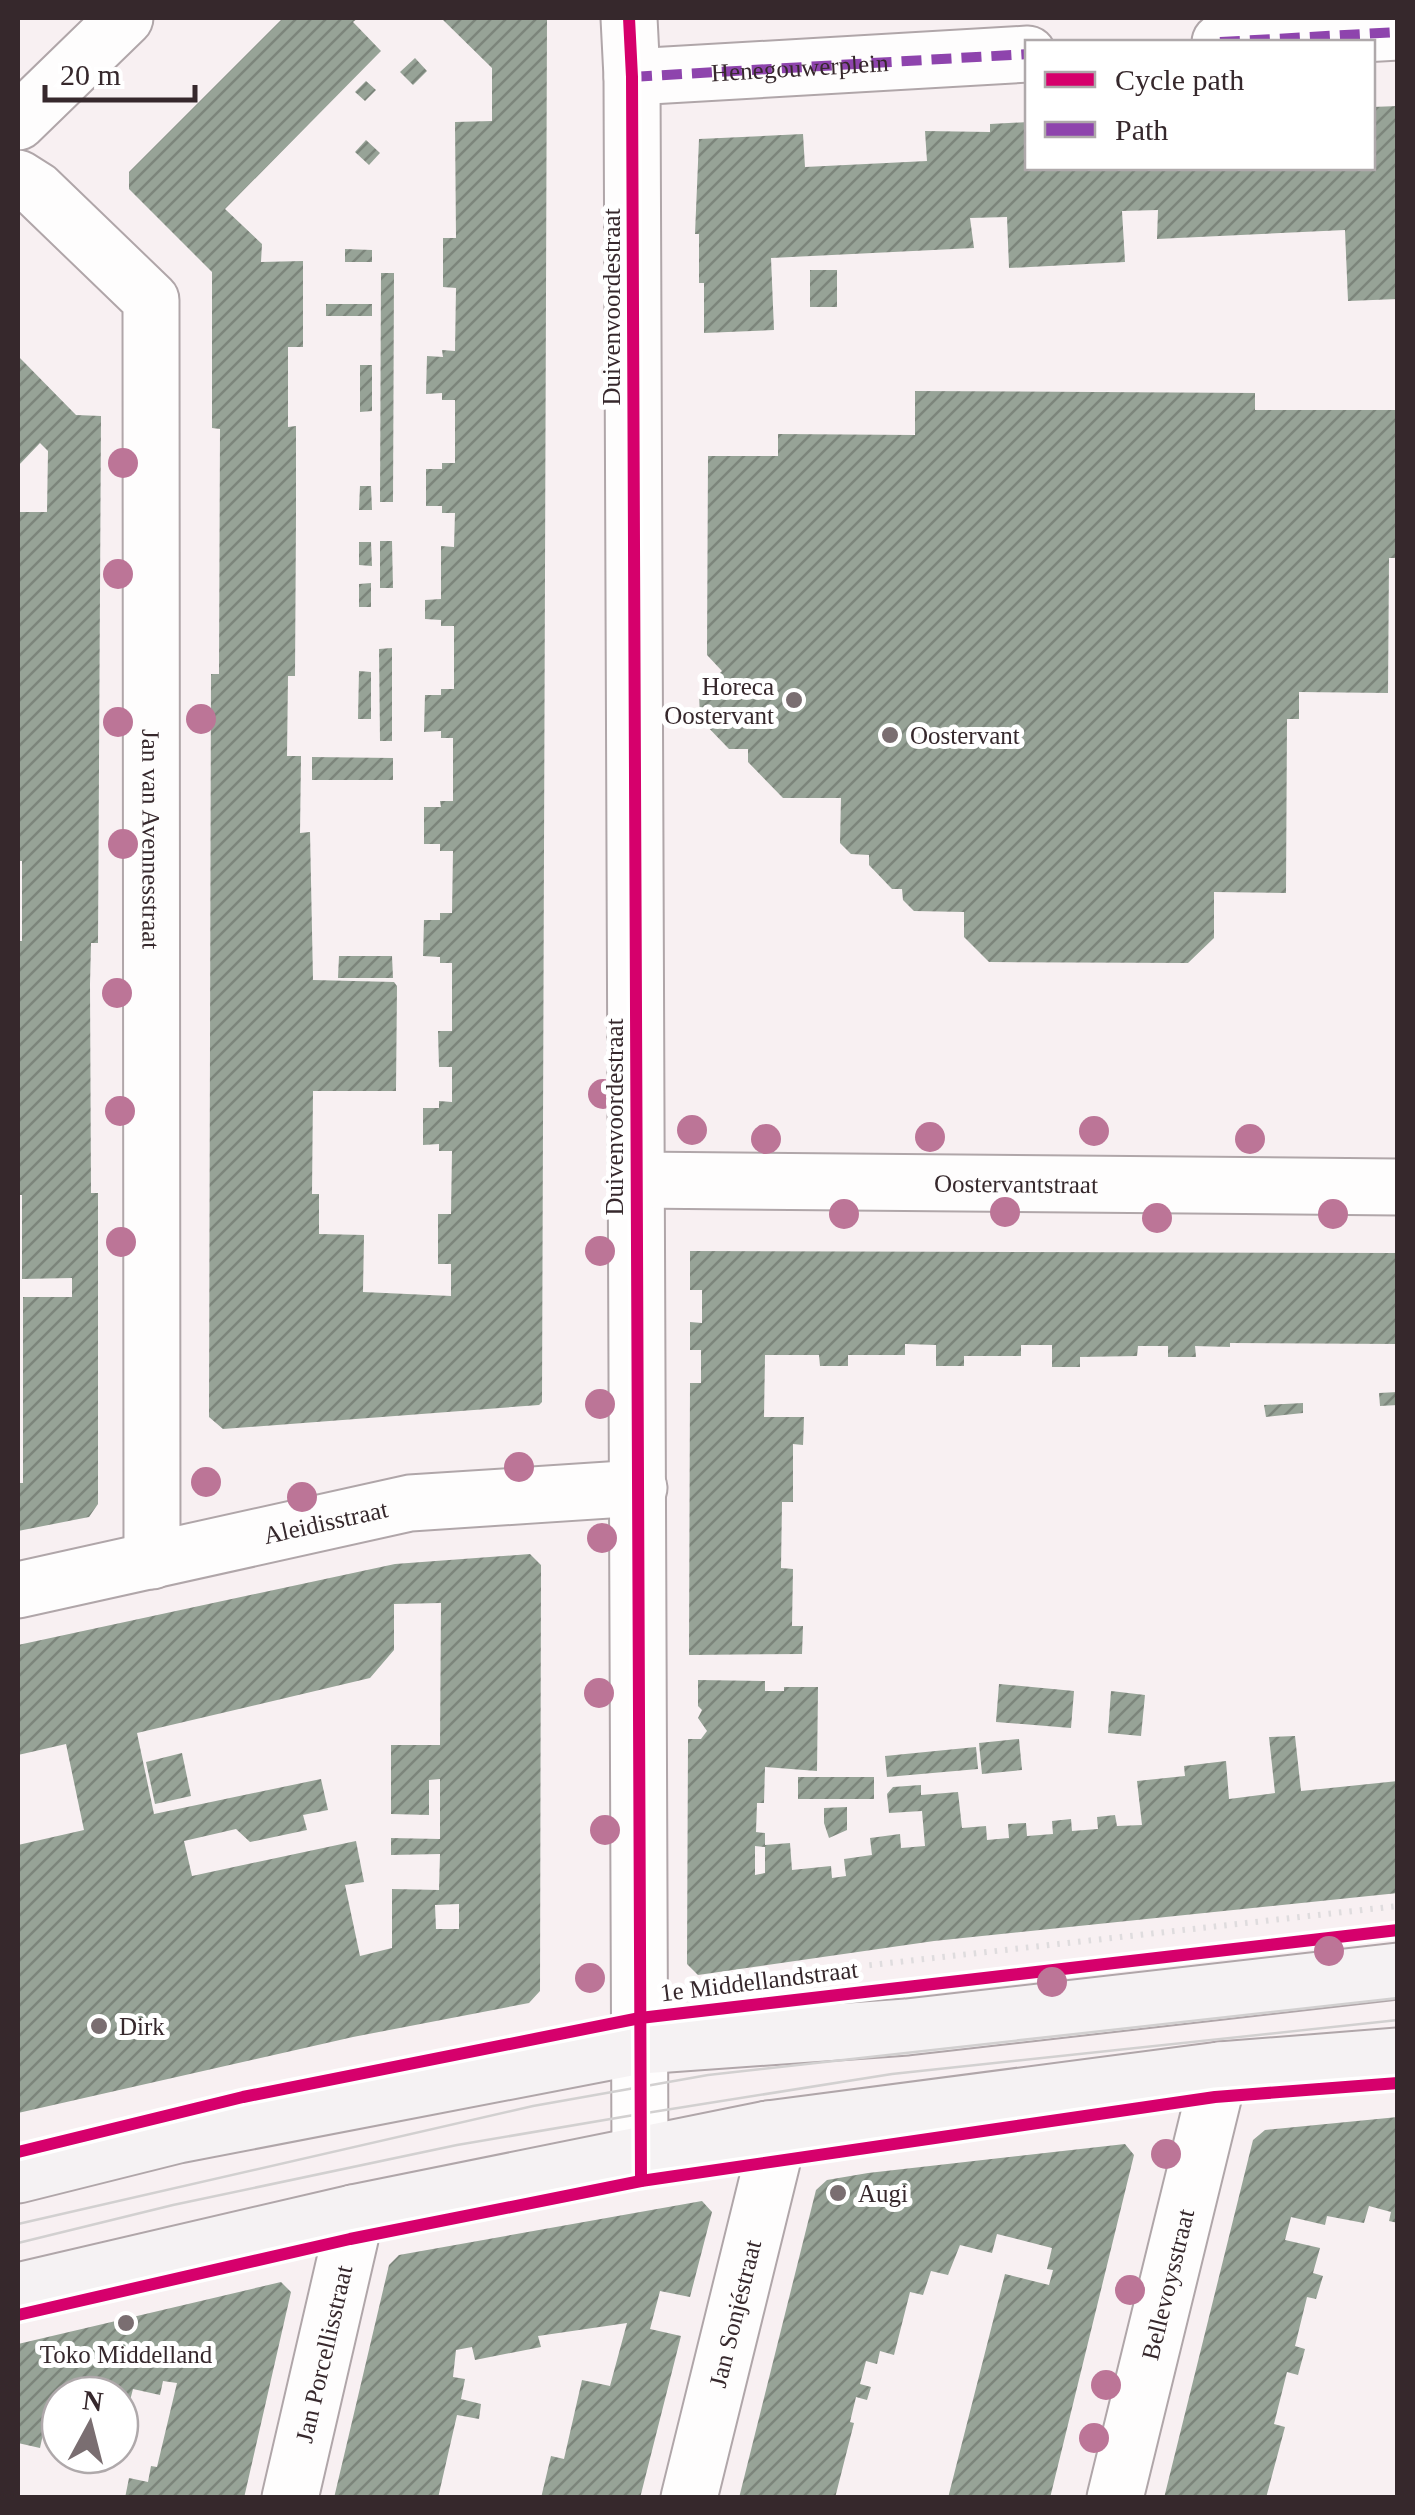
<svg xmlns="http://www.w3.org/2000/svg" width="1415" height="2515" font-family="'Times New Roman',serif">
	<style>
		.building { fill: url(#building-hatch); fill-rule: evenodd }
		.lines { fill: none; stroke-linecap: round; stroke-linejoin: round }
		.street-casing { stroke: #b0a6a9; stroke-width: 59 }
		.secondary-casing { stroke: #b0a6a9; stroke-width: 59 }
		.path { stroke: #dfdcde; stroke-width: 6; stroke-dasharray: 2.5 8; stroke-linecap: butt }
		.street { stroke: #fefdfd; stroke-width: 55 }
		.secondary { stroke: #f5f2f3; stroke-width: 55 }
		.tram { stroke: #d2d0d0; stroke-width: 2.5 }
		.quiet { stroke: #8e44ad; stroke-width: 10; stroke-dasharray: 20 10; stroke-linecap: butt }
		.cycleway-casing { stroke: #fff; stroke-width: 19 }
		.cycleway { stroke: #d6006c; stroke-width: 12 }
		.tree { fill: #bc7597 }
		.poi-dot { fill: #7a6e71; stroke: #fff; stroke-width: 4 }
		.labels { text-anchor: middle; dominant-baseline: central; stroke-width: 10; stroke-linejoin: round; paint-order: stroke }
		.street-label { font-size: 25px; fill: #36282c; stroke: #fff }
		.poi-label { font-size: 25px; fill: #36282c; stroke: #fff; text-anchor: start }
	</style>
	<defs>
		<pattern id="building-hatch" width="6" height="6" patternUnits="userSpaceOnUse" patternTransform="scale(2.5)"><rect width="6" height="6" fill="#97a397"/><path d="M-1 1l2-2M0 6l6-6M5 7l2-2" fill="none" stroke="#7c857b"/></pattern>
	</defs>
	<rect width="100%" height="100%" fill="#f8f0f2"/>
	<g class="building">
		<path d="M283,18H358L353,22L381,51L225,209L262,244L261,262L303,261V347H288V427L296,426V516L295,676H288L287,756H301L300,833L310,832L313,980L394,982L397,986L396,1091H313L312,1194H319V1234L364,1235L363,1292L451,1296V1264H438V1214H451L452,1151H439V1144L423,1145V1108H439V1101L452,1102V1067H439L438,1031H452V963H440V957L423,956L424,920H440V913H452L453,851H440V844H424V807H441L440,801H453V738H441V731L424,732L425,695H441V689H454V626H441V620L425,619V600L441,599V546L454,547L455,513H442V506H426V469H442V463H455V400H442V393L426,394L427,356L443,357L442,350L455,351L456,288L443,287V238H456L455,122L492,121V68L441,18H547L542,1402L539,1405L223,1429L209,1417L211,674H219L220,429L212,428V272L129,189V172Z"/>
		<path d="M415,58L427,71L413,85L400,72Z"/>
		<path d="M366,81L376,90L365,101L355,92Z"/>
		<path d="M1398,106V299L1348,301L1345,230L1157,239L1158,210L1122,211L1125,262L1009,268L1007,217L970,218L974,248L771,258L774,330L704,333V283H699V234H695L699,139L803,134L805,167L927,161L925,131L990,132V124L1028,122V168H1372V107Z"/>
		<path d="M366,140L380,153L369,165L355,152Z"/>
		<path d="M345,249L372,250V262H345Z"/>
		<rect x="810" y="270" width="27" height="37"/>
		<path d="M381,273H394L393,502H380Z"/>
		<rect x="326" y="304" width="46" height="12"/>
		<path d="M18,356L76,415L101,416L98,943H91L90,984L91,1193H98V1504L89,1517L18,1531V1483H23V1297H72V1278L22,1279V1195H18V941H22V861H18V512H47L48,451L40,443L18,466Z"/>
		<path d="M360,365H372V411L360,412Z"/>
		<path d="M915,391L1255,393V410H1398V558H1389L1388,693L1299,692V719H1287L1286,893L1214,892V938L1188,963L989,962L964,937V912L914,911L903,900L902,889H892L869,865V855L851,854L840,843L841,798H783L748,762V749H729L700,719L699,693L722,671L707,655L708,456H778V434L915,435Z"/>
		<path d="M360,486H371L372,510H359Z"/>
		<path d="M380,541H392L393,588H380Z"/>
		<path d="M359,542H371L372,566L359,565Z"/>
		<path d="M371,583V607H359V584Z"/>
		<path d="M392,648V741H380L379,649Z"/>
		<path d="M359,671L371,672V719H358Z"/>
		<path d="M312,757L393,758V780H312Z"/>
		<path d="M339,956H392L393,978H338Z"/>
		<path d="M690,1251L1398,1253V1344L1230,1343V1347L1195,1346L1196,1357H1168V1346H1138L1137,1356L1080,1357V1367H1052V1345H1021V1356H964V1366H936V1345L905,1344V1355H848V1366H820L819,1355H765L764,1417H804L803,1445L793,1444V1502H782L781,1568L793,1569L792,1626H803L802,1654L689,1655L690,1383H701V1350H690V1322L702,1323V1290H690Z"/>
		<path d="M1398,1392V1405L1380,1406L1379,1393Z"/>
		<path d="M1303,1403V1413L1266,1417L1264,1405Z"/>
		<path d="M530,1554L541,1565L540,1991L529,2003L353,2037L18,2113V1845L84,1830L66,1744L18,1755V1645L395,1564ZM441,1603L440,1745H391V1814L429,1815V1780L440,1779V1839L391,1838V1855L440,1854L439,1890L392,1889V1948L360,1956L345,1885L364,1882L356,1841L192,1876L184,1841L236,1829L250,1842L307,1830L303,1815L328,1810L321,1779L154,1814L137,1733L370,1678L394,1650V1604ZM459,1904V1929H436L435,1905Z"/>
		<path d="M698,1680L765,1681V1691H784V1687H818L817,1771L765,1767L764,1803H757L756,1832L765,1833V1845L790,1843L792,1870L831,1866L832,1878L846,1876L844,1859L872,1855L870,1838L900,1834L901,1848L925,1846L922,1811L889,1813L887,1794L893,1787L921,1785V1795L958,1792L962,1828L986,1826L987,1840L1009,1838L1008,1824L1026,1823L1027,1836L1053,1834L1052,1821L1071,1819L1072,1831L1098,1829L1097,1817L1115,1815L1117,1826L1142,1825L1137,1781L1185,1776L1184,1766L1226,1761L1229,1799L1275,1793L1269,1737L1295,1736L1301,1791L1398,1781V1893L934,1941L698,1975L687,1964L688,1739H701L707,1731L698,1718L702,1710L698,1706ZM755,1846L765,1847V1873L755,1875Z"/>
		<path d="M999,1684L1074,1691L1071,1728L996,1722Z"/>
		<path d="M1111,1691L1145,1695L1141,1736L1108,1733Z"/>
		<path d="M1019,1739L1022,1770L982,1774L979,1743Z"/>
		<path d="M976,1747L978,1769L887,1777L885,1756Z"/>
		<path d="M182,1753L191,1796L155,1804L146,1762Z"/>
		<rect x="798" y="1777" width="76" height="22"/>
		<path d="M847,1807V1830L829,1838L824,1823V1808Z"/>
		<path d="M1398,2117V2223L1389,2221L1391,2212L1369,2206L1364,2223L1327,2216L1325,2225L1291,2217L1285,2240L1320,2248L1313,2273L1323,2276L1316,2299L1307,2297L1295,2346L1305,2349L1298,2375L1287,2372L1274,2424L1285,2427L1266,2498H1164L1253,2140L1265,2130Z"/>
		<path d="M1125,2144L1134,2155L1050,2498H948L1005,2274L1049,2285L1053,2270L1047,2269L1052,2248L997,2234L992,2253L960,2245L948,2275L931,2271L923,2295L910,2292L894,2355L880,2351L877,2364L866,2361L860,2384L871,2387L867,2400L856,2397L850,2422L854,2423L835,2498H739L816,2190L827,2180L868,2173Z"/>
		<path d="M702,2201L712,2212L690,2297L660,2291L650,2329L681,2336L640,2498H541L551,2456L564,2459L582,2380L610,2386L627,2323L538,2336L541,2347L475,2360L472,2347L456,2350L453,2377L465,2379L461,2399L481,2404L479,2419L457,2415L438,2498H334L389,2265L399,2255Z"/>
		<path d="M281,2282L291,2292L244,2498H125L129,2478L148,2482L151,2466L157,2467L177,2383L163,2381L160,2395L133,2389L126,2416L120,2414V2395H60V2438L43,2434L40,2448L18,2443V2344Z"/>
	</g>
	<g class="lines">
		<g class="street-casing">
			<g id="street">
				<path d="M629,18L632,77L640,2156"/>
				<path d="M1220,42L1398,32"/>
				<path d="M632,77L1028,54"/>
				<path d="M18,122L125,18"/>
				<path id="s1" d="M18,178L37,190L151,300L152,1561"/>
				<path id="s2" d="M636,1180L1398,1187"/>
				<path id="s3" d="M18,1590L410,1503L639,1488"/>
				<path id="s4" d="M290,2498L350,2239L353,2213"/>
				<path id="s5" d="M689,2498L772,2162L768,2129"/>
				<path id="s6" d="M1115,2498L1220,2070"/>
			</g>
		</g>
		<g class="secondary-casing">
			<g id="secondary">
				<path d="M18,2175L178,2135L640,2046L907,2027L1398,1971"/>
				<path d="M18,2291L353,2213L768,2129L1220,2070L1398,2056"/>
			</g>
		</g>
		<path class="path" d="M692,1985L1398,1906"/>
		<use href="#street" class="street"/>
		<use href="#secondary" class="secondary"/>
		<g class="tram">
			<path d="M18,2224L533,2106L708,2075L1398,1998"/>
			<path d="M18,2243L173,2205L457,2145L640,2114L892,2074L1398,2020"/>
		</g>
		<g class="quiet">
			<path d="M1220,42L1398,32"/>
			<path id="s7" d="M632,77L1028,54"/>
		</g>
		<g class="cycleway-casing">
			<g id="cycleway">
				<path d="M629,18L632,77L641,2181"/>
				<path d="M18,2152L243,2097L640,2018L1398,1930"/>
				<path d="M18,2315L350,2239L641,2181L1215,2097L1398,2083"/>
			</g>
		</g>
		<use href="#cycleway" class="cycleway"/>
	</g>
	<g class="tree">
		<circle cx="123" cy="463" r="15"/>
		<circle cx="118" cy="574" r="15"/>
		<circle cx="201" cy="719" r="15"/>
		<circle cx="118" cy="722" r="15"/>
		<circle cx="123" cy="844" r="15"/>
		<circle cx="117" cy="993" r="15"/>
		<circle cx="603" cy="1094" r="15"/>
		<circle cx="120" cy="1111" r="15"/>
		<circle cx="692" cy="1130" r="15"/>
		<circle cx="1094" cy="1131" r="15"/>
		<circle cx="930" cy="1137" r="15"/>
		<circle cx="766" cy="1139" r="15"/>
		<circle cx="1250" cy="1139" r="15"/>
		<circle cx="1005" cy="1212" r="15"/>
		<circle cx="844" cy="1214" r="15"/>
		<circle cx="1333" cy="1214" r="15"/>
		<circle cx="1157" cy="1218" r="15"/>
		<circle cx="121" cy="1242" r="15"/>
		<circle cx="600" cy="1251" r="15"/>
		<circle cx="600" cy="1404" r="15"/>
		<circle cx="519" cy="1467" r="15"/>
		<circle cx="206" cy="1482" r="15"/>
		<circle cx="302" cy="1497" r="15"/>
		<circle cx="602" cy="1538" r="15"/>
		<circle cx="599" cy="1693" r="15"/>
		<circle cx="605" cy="1830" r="15"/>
		<circle cx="1329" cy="1951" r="15"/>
		<circle cx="590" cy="1978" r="15"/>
		<circle cx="1052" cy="1982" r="15"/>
		<circle cx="1166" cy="2154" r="15"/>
		<circle cx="1130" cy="2290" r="15"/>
		<circle cx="1106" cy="2385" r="15"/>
		<circle cx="1094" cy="2438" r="15"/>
	</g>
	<g class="poi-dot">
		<circle cx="794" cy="700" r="10"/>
		<circle cx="890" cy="735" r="10"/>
		<circle cx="99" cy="2026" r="10"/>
		<circle cx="838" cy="2193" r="10"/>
		<circle cx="126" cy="2323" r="10"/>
	</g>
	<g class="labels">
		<g class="street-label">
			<text stroke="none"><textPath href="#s7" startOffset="168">Henegouwerplein</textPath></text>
			<text transform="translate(611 307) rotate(-90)">Duivenvoordestraat</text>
			<text stroke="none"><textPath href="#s1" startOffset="720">Jan van Avennesstraat</textPath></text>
			<text transform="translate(614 1117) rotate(-90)">Duivenvoordestraat</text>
			<text stroke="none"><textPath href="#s2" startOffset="380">Oostervantstraat</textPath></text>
			<text stroke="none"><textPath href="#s3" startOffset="315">Aleidisstraat</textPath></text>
			<text transform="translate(759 1981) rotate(-7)">1e Middellandstraat</text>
			<text stroke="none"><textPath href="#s6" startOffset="220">Bellevoysstraat</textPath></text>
			<text stroke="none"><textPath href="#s5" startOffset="190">Jan Sonjéstraat</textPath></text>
			<text stroke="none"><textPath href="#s4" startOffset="148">Jan Porcellisstraat</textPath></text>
		</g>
		<g class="poi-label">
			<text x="774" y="686" text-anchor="end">Horeca<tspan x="774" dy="29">Oostervant</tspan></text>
			<text x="910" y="735">Oostervant</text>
			<text x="119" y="2026">Dirk</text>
			<text x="858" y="2193">Augi</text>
			<text x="126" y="2354" text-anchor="middle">Toko Middelland</text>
		</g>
	</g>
	<rect width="1415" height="2515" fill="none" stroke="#36282c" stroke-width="40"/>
	<rect x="1025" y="40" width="350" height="130" fill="#ffffff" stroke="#afa9ab" stroke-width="2.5"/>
	<rect x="1045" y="72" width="50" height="15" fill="#d6006c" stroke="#afa9ab" stroke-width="2.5"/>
	<text x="1115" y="90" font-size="30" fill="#36282c">Cycle path</text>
	<rect x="1045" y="122" width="50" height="15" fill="#8e44ad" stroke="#afa9ab" stroke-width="2.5"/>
	<text x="1115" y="140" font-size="30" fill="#36282c">Path</text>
	<g transform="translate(90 2425) rotate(7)"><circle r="48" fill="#ffffff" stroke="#afa9ab" stroke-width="2.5"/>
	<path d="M0-8L18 38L0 25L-18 38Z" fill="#7a6e71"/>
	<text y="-15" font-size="28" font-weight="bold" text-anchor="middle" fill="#36282c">N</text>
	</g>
	<path d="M45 85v15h150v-15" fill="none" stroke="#36282c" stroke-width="5"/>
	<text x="60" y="85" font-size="30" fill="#36282c" stroke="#ffffff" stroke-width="8" paint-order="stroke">20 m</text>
</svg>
